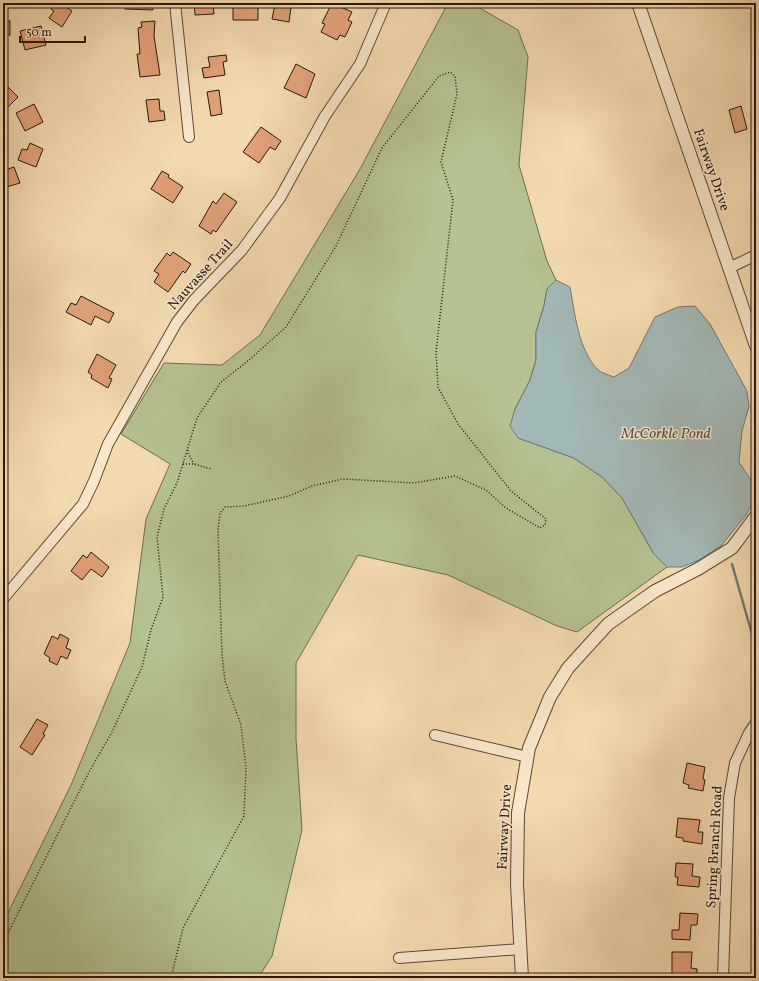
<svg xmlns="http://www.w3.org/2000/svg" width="759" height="981" font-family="Vollkorn,serif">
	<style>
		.green { fill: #b5c190; stroke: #6e6c4e }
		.water { fill: #a1b8b6; stroke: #707872 }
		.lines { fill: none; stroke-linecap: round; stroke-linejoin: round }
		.stream { stroke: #707872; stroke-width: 2.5 }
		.building { fill: #e2a177; stroke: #26170c }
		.minor-casing { stroke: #5a4835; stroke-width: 12 }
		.tertiary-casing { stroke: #5a4835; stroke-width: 14 }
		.path { stroke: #26170c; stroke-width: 1.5; stroke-dasharray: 1 2; stroke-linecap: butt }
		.minor { stroke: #f8e7cb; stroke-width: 10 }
		.tertiary { stroke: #f8e7cb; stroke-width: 12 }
		.labels { text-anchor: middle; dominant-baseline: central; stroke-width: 3; stroke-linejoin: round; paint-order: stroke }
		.street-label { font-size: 14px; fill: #26170c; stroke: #f8e7cb }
		.water-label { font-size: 15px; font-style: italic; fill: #514f48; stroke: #f8e7cb }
	</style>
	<rect width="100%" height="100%" fill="#f4daaf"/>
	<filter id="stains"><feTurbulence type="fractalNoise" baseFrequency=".005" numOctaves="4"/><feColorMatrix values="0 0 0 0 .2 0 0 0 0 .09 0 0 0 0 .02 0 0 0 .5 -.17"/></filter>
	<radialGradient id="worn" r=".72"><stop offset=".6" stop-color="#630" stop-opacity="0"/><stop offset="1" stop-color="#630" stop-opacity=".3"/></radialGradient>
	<path class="green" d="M448,3H471L518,30L528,57L519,165L547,261L556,280L547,289L544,306L536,332V360L530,380L515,409L518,438L574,458L602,477L622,498L654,554L667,567L577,632L557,626L448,575L358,555L296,663V738L302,830L272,956L258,978H3V923L71,785L130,643L146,519L170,464L121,434L164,363L222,365L260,335L360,169Z"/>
	<path class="water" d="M556,280L570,287C575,314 578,348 597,369C601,373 609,375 614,377L629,368L655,317L678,307L695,306L710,324L747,391L749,407L742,431L739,462L756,488V498L746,515L721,546L699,560L682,567H667L654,554L622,498L602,477L574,458L518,438L510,426L515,409L530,380L536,360V332L544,306L547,289Z"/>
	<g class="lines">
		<path class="stream" d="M732,564L756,648"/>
	</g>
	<g class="building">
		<path d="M55,3H60L72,11L62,27L49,18L54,11L51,9Z"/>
		<path d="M125,3H153V10L125,9Z"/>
		<path d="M194,3H213L214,14L195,15Z"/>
		<path d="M258,3V20H233V4Z"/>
		<path d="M332,3L352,12L348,20L352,22L345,37L340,35L337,40L321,32L325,24L322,23Z"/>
		<path d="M275,4L291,7L289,22L272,19Z"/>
		<rect x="3" y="21" width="7" height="14"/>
		<path d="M155,21L154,36L160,75L140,77L137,54H140L138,28L142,27L141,22Z"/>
		<path d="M41,26L46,45L25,50L20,31Z"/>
		<path d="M226,55L227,61L223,62L225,75L204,78L202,68L210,67L208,57Z"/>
		<path d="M296,64L315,74L306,98L284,88Z"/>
		<path d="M3,82L18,97L7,108L3,104Z"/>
		<path d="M219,90L222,114L211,116L207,92Z"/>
		<path d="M159,99L160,111H164L165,120L149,122L146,100Z"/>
		<path d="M34,104L43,122L25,131L16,113Z"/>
		<path d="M741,106L747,129L735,133L729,110Z"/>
		<path d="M261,127L281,141L275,150L270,147L259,163L243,152Z"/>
		<path d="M30,143L43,149L36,167L18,160L22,149L27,150Z"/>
		<path d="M14,167L20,183L3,188V171Z"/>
		<path d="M162,171L169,175L168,177L183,187L173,203L151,189Z"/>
		<path d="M224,193L237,202L216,232L213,230L211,234L199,226L213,201L216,204Z"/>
		<path d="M173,252L191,264L185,273L183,271L168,292L154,282L159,274L154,271L167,253L170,256Z"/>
		<path d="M81,296L114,313L109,323L95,316L91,325L66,312L71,303L76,305Z"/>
		<path d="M97,354L116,365L109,378L112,379L108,388L91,378L92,375L88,372Z"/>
		<path d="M91,552L109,567L102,577L91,569L82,580L71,571L83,555L87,558Z"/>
		<path d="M60,634L69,639L66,648L71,650L67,659L61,656L57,665L49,661L50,658L44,654L52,636L58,639Z"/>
		<path d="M37,719L48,725L43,734L45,735L32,755L20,747Z"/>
		<path d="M687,763L705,767L703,779L705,780L703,791L688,788L689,785L683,783Z"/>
		<path d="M678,818L700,820L698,832H703L702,844L683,841V838L676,837Z"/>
		<path d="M676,863L693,864L692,876L700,877L699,887L677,885L678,877H675Z"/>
		<path d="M680,913L698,914L697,925H691L690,940L672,939V930H679Z"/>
		<path d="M672,952H692L691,968L697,969V978H672Z"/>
	</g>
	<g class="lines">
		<g class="minor-casing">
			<g id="minor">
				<path d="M175,3L189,137"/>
				<path d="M729,268L756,255"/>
				<path d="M3,599L83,504L94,481L108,444L177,322L194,300L242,250L280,198L325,116L360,64L386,3"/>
				<path d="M435,735L528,757"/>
				<path d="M399,958L521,949"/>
				<path d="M723,978L729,798L735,763L749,733L756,723"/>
			</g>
		</g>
		<g class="tertiary-casing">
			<g id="tertiary">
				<path d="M638,3L756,346"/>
				<path d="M522,978L517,884L518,813L529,748L550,697L568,668L608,624L655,591L698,569L732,548L756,516"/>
			</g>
		</g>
		<g class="path">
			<path d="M188,450V453L194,464"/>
			<path d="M183,464H194L211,469"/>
			<path d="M3,943L89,772L112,732L142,667L151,630L163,597L157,537L164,509L177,483L197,418L221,382L249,360L286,327L336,246L382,148L439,76L450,72L455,76L457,94L441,162L453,200L436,352L438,387L458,424L511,491L546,519L545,525L540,528L506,508L486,490L455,476L414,483L343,479L312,486L289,496L244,506L225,507L220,513L218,530L222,655L225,681L241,725L246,768L244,816L183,928L171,978"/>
		</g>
		<use href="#minor" class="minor"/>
		<use href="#tertiary" class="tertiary"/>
	</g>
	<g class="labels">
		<g class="street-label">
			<text transform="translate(711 170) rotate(71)">Fairway Drive</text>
			<text transform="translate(201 275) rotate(-48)">Nauvasse Trail</text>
			<text transform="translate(505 827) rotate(-87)">Fairway Drive</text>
			<text transform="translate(715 847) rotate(-87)">Spring Branch Road</text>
		</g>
		<g class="water-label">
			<text x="666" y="434">McCorkle Pond</text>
		</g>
	</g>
	<rect width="759" height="981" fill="none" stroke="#f4daaf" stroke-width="16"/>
	<rect x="4" y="4" width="751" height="973" fill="none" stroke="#26170c" stroke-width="2"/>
	<rect x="8" y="8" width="743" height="965" fill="none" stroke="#26170c"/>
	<path d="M20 36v6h65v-6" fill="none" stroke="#26170c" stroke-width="2"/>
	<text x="26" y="36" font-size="12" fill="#26170c" stroke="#f8e7cb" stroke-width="3" paint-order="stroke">50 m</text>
	<rect width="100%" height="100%" filter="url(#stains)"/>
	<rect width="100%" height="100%" fill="url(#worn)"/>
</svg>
